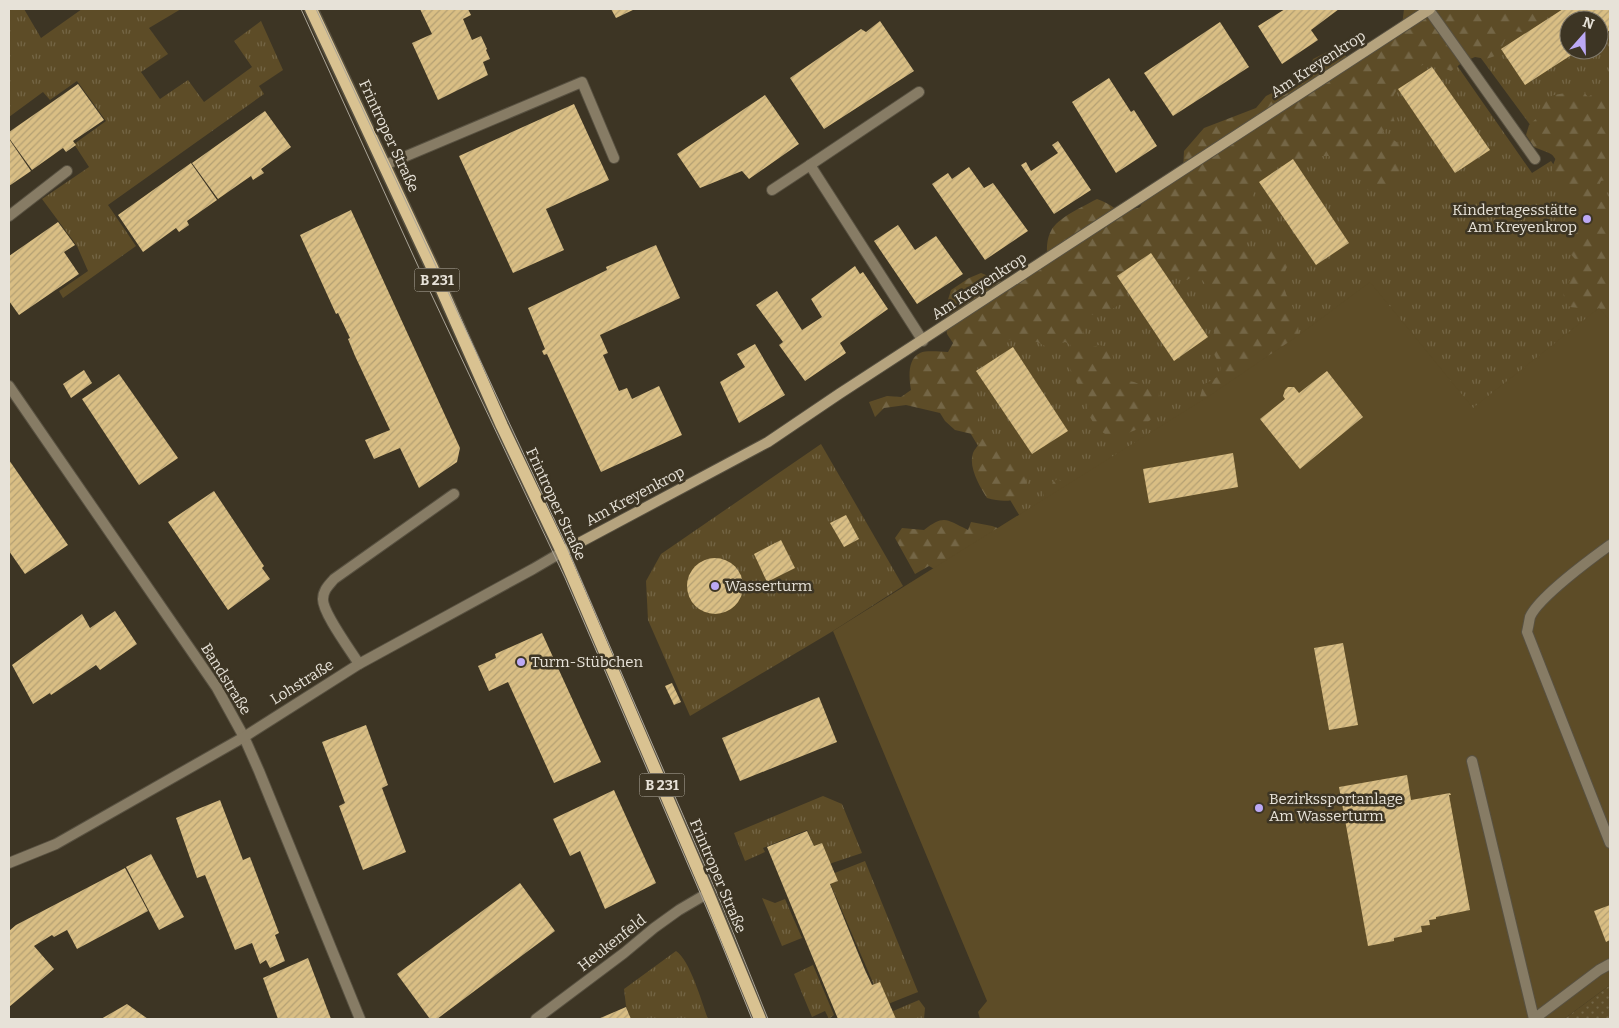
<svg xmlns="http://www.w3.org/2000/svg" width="1619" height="1028" font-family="Bitter,serif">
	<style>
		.grass { fill: url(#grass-tufts); fill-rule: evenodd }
		.forest { fill: url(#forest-firs) }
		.garden { fill: url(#garden-dots) }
		.pitch { fill: #5d4c27 }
		.building { fill: url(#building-hatch) }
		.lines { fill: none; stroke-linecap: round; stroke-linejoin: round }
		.lane-casing { stroke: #585141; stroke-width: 12 }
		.street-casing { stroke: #585141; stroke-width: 12 }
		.secondary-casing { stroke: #585141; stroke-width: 12 }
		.primary-casing { stroke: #585141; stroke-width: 15 }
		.lane { stroke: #877c65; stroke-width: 10 }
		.street { stroke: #877c65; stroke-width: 10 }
		.secondary { stroke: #b5a37e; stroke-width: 10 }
		.primary { stroke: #d9c291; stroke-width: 12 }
		.tram { stroke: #aaa497; stroke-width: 1 }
		.poi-dot { fill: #bca9f5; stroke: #3d3524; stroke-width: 2 }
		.labels { text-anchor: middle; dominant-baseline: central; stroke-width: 5; stroke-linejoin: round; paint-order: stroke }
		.shield { fill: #3d3524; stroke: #b4aea2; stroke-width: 1 }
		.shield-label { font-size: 14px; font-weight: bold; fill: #e7e2d8 }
		.street-label { font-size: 15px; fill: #e7e2d8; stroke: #3d3524 }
		.poi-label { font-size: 15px; fill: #e7e2d8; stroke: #3d3524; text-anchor: start }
	</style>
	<defs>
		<pattern id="grass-tufts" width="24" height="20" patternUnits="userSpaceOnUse" patternTransform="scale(1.25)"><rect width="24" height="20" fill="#5d4c27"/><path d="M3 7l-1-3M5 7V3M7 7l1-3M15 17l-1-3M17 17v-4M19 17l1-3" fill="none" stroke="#746646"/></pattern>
		<pattern id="forest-firs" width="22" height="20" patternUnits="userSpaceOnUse" patternTransform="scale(1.25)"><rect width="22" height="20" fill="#5d4c27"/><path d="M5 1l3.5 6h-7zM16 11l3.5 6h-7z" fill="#746646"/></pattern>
		<pattern id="garden-dots" width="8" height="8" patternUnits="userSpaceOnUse" patternTransform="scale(1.25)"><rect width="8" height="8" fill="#5d4c27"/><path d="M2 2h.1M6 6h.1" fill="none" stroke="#746646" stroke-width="1.8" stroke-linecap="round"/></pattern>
		<pattern id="building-hatch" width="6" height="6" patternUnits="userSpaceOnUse" patternTransform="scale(1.25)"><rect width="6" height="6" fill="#d9be84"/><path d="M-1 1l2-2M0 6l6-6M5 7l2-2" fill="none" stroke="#b4a073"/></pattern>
	</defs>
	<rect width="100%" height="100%" fill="#3d3524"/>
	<g class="grass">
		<path d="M9,9H24L41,38L82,9H181L149,28L168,54L141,72L160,99L188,80L204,102L252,67L234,41L261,21L283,70L259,86L264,94L108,205L136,246L63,298L59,291L88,271L77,246L42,199L89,167L74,144L106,121L77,81L50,100L43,92L9,117Z"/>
		<path d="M1487,9H1610V325L1474,411L1025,525L934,372L1439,43L1449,54L1532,173L1551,161L1558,171L1562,168L1458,27ZM1569,20H1599V50H1569Z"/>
		<path d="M821,444L903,586L833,631L690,716L648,620L646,581L661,554Z"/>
		<path d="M823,796L842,804L862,853L823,866L807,830L763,848L765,852L745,861L734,833Z"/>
		<path d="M865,861L918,992L883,1006L827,876Z"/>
		<path d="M762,898L775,903L785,899L802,938L782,946Z"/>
		<path d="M676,951C690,960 702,1003 708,1019H631L626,1006L624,989Z"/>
		<path d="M813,965L834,1015L829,1019L825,1011L812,1017L794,974Z"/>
		<path d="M919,1000L925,1008L924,1019H888L886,1014Z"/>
	</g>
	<g class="forest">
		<path d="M1404,9H1547L1542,14L1534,34L1514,31L1506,38L1498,55L1486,59L1475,57L1463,62L1451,71C1445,69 1439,65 1433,64C1417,60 1396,87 1392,100C1390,107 1393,116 1395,123L1382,132L1401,145C1405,170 1397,176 1382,194L1368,190L1350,164L1328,156H1315L1309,160L1283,158L1267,167L1258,176L1252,193L1260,205L1264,227L1256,235L1241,240L1249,249L1260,252L1270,246L1286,249L1292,259L1286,269L1282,281L1286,294L1297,316L1299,335L1213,409L1200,397L1203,385L1219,376L1221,368L1211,348L1214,332L1208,296L1205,283L1196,274L1187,280C1170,270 1152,271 1133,273C1123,302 1123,310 1090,315L1084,330L1082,343L1089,348L1099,345L1111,348L1114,362L1112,371L1120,379L1134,382L1159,392C1159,400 1157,411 1152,418C1144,428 1120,439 1107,435C1102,433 1097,426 1093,422C1086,412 1085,405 1089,393L1078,385L1066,360L1071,345L1065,342L1049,348L1037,342L1023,343L1011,339C998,344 989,354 976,360L970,374L977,383L974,392L982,404L977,423L1003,444L1006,455L1025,466C1032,497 1015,506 987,498C980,487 968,467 973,453C974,450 978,446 979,443L972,434L955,430L945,421L940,413L906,405L884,408L875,417L869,402L887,396L901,397L911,390C909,379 907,359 920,353C927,350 940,352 948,352L953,343L947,334L946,326V306L951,290L969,278L981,273L1010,285L1047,259C1047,250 1046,240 1051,231C1057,218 1084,206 1097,199C1118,206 1116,217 1140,207L1148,191L1183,170L1184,151L1204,128L1256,108L1266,96L1278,90H1290L1305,80L1313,59L1337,47L1347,57L1370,53L1401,34Z"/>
		<path d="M1610,83V179L1601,181L1596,192L1599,201L1610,204V285L1609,286L1610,287V334L1589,309L1570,307C1555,288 1570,287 1574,271C1575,268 1575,263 1575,259L1567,250L1566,239L1581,207L1577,198C1566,194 1552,183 1552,169C1552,166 1555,161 1556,157L1549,153L1534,147L1526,135L1529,125L1538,117L1541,101L1554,95L1582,90L1588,97Z"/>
		<path d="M1057,479C1074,487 1076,490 1081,507L1094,500C1103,506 1111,509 1120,514L1119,534L1125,548C1103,559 1102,560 1083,543C1068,548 1061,564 1044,567C1029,570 1026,560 1015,560C995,560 990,573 976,575C965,577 957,567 947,567C944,567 939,569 936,570L929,566L915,574L895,538L902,528L924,530C945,514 946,520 968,530L971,522L992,526L1006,531L1030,521L1042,508L1044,492Z"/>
	</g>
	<path class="garden" d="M1610,985V1019H1564Z"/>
	<path class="pitch" d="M1370,282L1473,408L1599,308L1610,321V985L1564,1019H980L978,1012L987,1001L833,631L1209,396L1299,335Z"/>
	<g class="building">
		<path d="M420,9H468L471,15L463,19L472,40L481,36L487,49L486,50L490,59L483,62L488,75L438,100L412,43L432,34Z"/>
		<path d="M611,9H635L616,18Z"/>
		<path d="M1285,9H1339L1311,30L1318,40L1282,64L1258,26Z"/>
		<path d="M1563,9H1610V30L1599,37V20H1569V50H1579L1525,85L1501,49Z"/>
		<path d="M880,21L914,71L824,129L790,78L861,29L866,32Z"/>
		<path d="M1220,22L1249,67L1173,116L1144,73Z"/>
		<path d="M1432,67L1490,150L1455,173L1398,89Z"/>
		<path d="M1109,78L1131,112L1134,110L1157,146L1116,173L1072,102Z"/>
		<path d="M78,84L104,120L73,141L76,145L66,152L63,148L32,170L9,138V132Z"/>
		<path d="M765,95L799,144L749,179L742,171L700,188L677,154Z"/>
		<path d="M574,104L609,180L546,209L564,250L513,273L459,156Z"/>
		<path d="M265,111L291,147L261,169L264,173L253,180L251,176L218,199L192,163Z"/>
		<path d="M9,139L31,171L9,186Z"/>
		<path d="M1058,141L1091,190L1054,214L1021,165L1026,162L1031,171L1058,153L1052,145Z"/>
		<path d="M1293,159L1349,243L1316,265L1259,182Z"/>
		<path d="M191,163L217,200L187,221L189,225L179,232L176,228L143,252L118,215Z"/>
		<path d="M969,167L984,188L993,183L1028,231L985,260L932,184L948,173L952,179Z"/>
		<path d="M351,210L460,448L457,462L419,488L400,448L374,459L365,440L390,430L355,356L348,339L350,338L338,313L336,314L300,235Z"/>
		<path d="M58,222L75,245L64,252L79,274L19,315L9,301V256Z"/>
		<path d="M898,225L915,250L936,236L963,274L917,304L874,241Z"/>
		<path d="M656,245L680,298L600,335L608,353L603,355L619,391L627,388L632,399L659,386L682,435L601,472L547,354L544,355L542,351L545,349L528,308L607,270L606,267Z"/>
		<path d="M1151,253L1208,337L1174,361L1117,276Z"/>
		<path d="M855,266L860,274L863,272L888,309L840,343L846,353L805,381L779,345L783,342L756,305L777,291L802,330L822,317L811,299Z"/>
		<path d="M755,344L785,395L739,423L720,382L745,367L737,354Z"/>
		<path d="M1013,347L1068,431L1032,454L976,371Z"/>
		<path d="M84,370L92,383L71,398L63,384Z"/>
		<path d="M1327,371L1363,417L1300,469L1260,419L1285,399L1283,396L1285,390L1288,387H1294L1299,393Z"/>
		<path d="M119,374L178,458L139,485L82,399Z"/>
		<path d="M1233,453L1238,487L1149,503L1143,469Z"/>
		<path d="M9,460L68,545L25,574L9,551Z"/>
		<path d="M214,491L264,566L262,568L270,579L228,610L168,522Z"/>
		<path d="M846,515L859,539L844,547L830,523Z"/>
		<path d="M781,540L795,568L767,582L754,554Z"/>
		<circle cx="715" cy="586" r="28"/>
		<path d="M115,611L137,644L100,670L96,665L51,695L50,693L33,704L12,665L82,614L90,628Z"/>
		<path d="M542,633L601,762L554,783L508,682L489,691L478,666L496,658L495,654Z"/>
		<path d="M1343,643L1358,725L1329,730L1314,648Z"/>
		<path d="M672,683L681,702L674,705L665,686Z"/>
		<path d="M819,697L837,742L740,781L722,738Z"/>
		<path d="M366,725L388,785L382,788L406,852L363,870L339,806L345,803L322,742Z"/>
		<path d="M1407,775L1411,800L1450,793L1451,795H1449L1470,910L1436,917V919L1429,920L1430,925L1421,926L1422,932L1394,938V941L1368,946L1339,787Z"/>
		<path d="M614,790L656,883L605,909L580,851L570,856L553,819Z"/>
		<path d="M220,800L243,860L250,857L279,933L275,935L285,961L270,968L266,960L260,964L252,943L235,950L205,875L197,878L176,818Z"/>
		<path d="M807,831L814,846L822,843L838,881L830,884L865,970L872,985L880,982L896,1019H838L767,847Z"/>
		<path d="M151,854L184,917L159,930L126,867Z"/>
		<path d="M125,868L148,911L77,949L67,930L54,937L52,935L34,946L54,969L9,1007V931L16,925Z"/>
		<path d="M520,883L555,931L437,1019H430L397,974Z"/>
		<path d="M1610,905V940L1606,942L1594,911Z"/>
		<path d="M308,958L331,1019H278L263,978Z"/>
		<path d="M127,1004L148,1019H101Z"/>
		<path d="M626,1007L631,1019H598Z"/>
	</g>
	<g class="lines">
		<g class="lane-casing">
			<g id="lane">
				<path d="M1429,10L1535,159"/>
				<path d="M919,92L810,165L923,341"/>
				<path d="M385,165L582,82L614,158"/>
				<path d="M772,190L810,165"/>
				<path d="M9,216L67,171"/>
				<path d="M1610,545C1592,558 1538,598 1530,617C1529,622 1528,628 1527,632L1610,843"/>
				<path d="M359,664C351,651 322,612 323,599C323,590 329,585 334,579L454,494"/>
				<path d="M1472,761L1534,1019"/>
				<path d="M1534,1019L1599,970L1610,964"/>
			</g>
		</g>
		<g class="street-casing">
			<g id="street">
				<path d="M9,386L217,688L244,737L259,771L360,1019"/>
				<path d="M9,863L56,844L244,737L359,664L533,569L562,552"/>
				<path d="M536,1019L624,953L654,928L679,910L708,893"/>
			</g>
		</g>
		<g class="secondary-casing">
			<path id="secondary" d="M562,552L768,442L839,394L1430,9"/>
		</g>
		<g class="primary-casing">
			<path id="primary" d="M311,9L431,265L502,426L562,552L708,893L760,1019"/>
		</g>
		<use href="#lane" class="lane"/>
		<use href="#street" class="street"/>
		<use href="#secondary" class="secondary"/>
		<use href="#primary" class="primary"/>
		<g class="tram">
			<path d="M301,9L418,266L565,578L716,930L752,1019"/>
			<path d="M316,9L562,536L722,905L768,1019"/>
		</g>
	</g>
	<g class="poi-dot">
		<circle cx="1587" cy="219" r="5"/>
		<circle cx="715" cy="586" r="5"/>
		<circle cx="521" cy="662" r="5"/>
		<circle cx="1259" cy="808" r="5"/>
	</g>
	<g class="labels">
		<g class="shield">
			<rect x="414.5" y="268.5" width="45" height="23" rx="4"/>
			<rect x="639.5" y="773.5" width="45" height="23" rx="4"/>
		</g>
		<g class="shield-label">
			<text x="437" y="280">B 231</text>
			<text x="662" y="785">B 231</text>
		</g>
		<g class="street-label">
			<text transform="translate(1318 64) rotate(-33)">Am Kreyenkrop</text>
			<text transform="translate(389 136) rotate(65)">Frintroper Straße</text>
			<text transform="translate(979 286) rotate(-33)">Am Kreyenkrop</text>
			<text transform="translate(635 496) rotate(-28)">Am Kreyenkrop</text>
			<text transform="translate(556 504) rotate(65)">Frintroper Straße</text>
			<text transform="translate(226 679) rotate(58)">Bandstraße</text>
			<text transform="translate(302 682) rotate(-32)">Lohstraße</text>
			<text transform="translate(718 876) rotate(67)">Frintroper Straße</text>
			<text transform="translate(612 943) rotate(-38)">Heukenfeld</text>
		</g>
		<g class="poi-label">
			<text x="1577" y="210" text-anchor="end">Kindertagesstätte<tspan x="1577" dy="17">Am Kreyenkrop</tspan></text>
			<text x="725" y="586">Wasserturm</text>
			<text x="531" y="662">Turm-Stübchen</text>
			<text x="1269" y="799">Bezirkssportanlage<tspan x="1269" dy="17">Am Wasserturm</tspan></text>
		</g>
	</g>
	<rect width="1619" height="1028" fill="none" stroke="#e7e2d8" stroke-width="20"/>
	<g transform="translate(1584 35) rotate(20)"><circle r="24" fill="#3d3524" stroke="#817a6c"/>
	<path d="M0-4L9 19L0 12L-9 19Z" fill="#bca9f5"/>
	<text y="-8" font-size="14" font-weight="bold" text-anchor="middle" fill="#e7e2d8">N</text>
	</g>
</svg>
